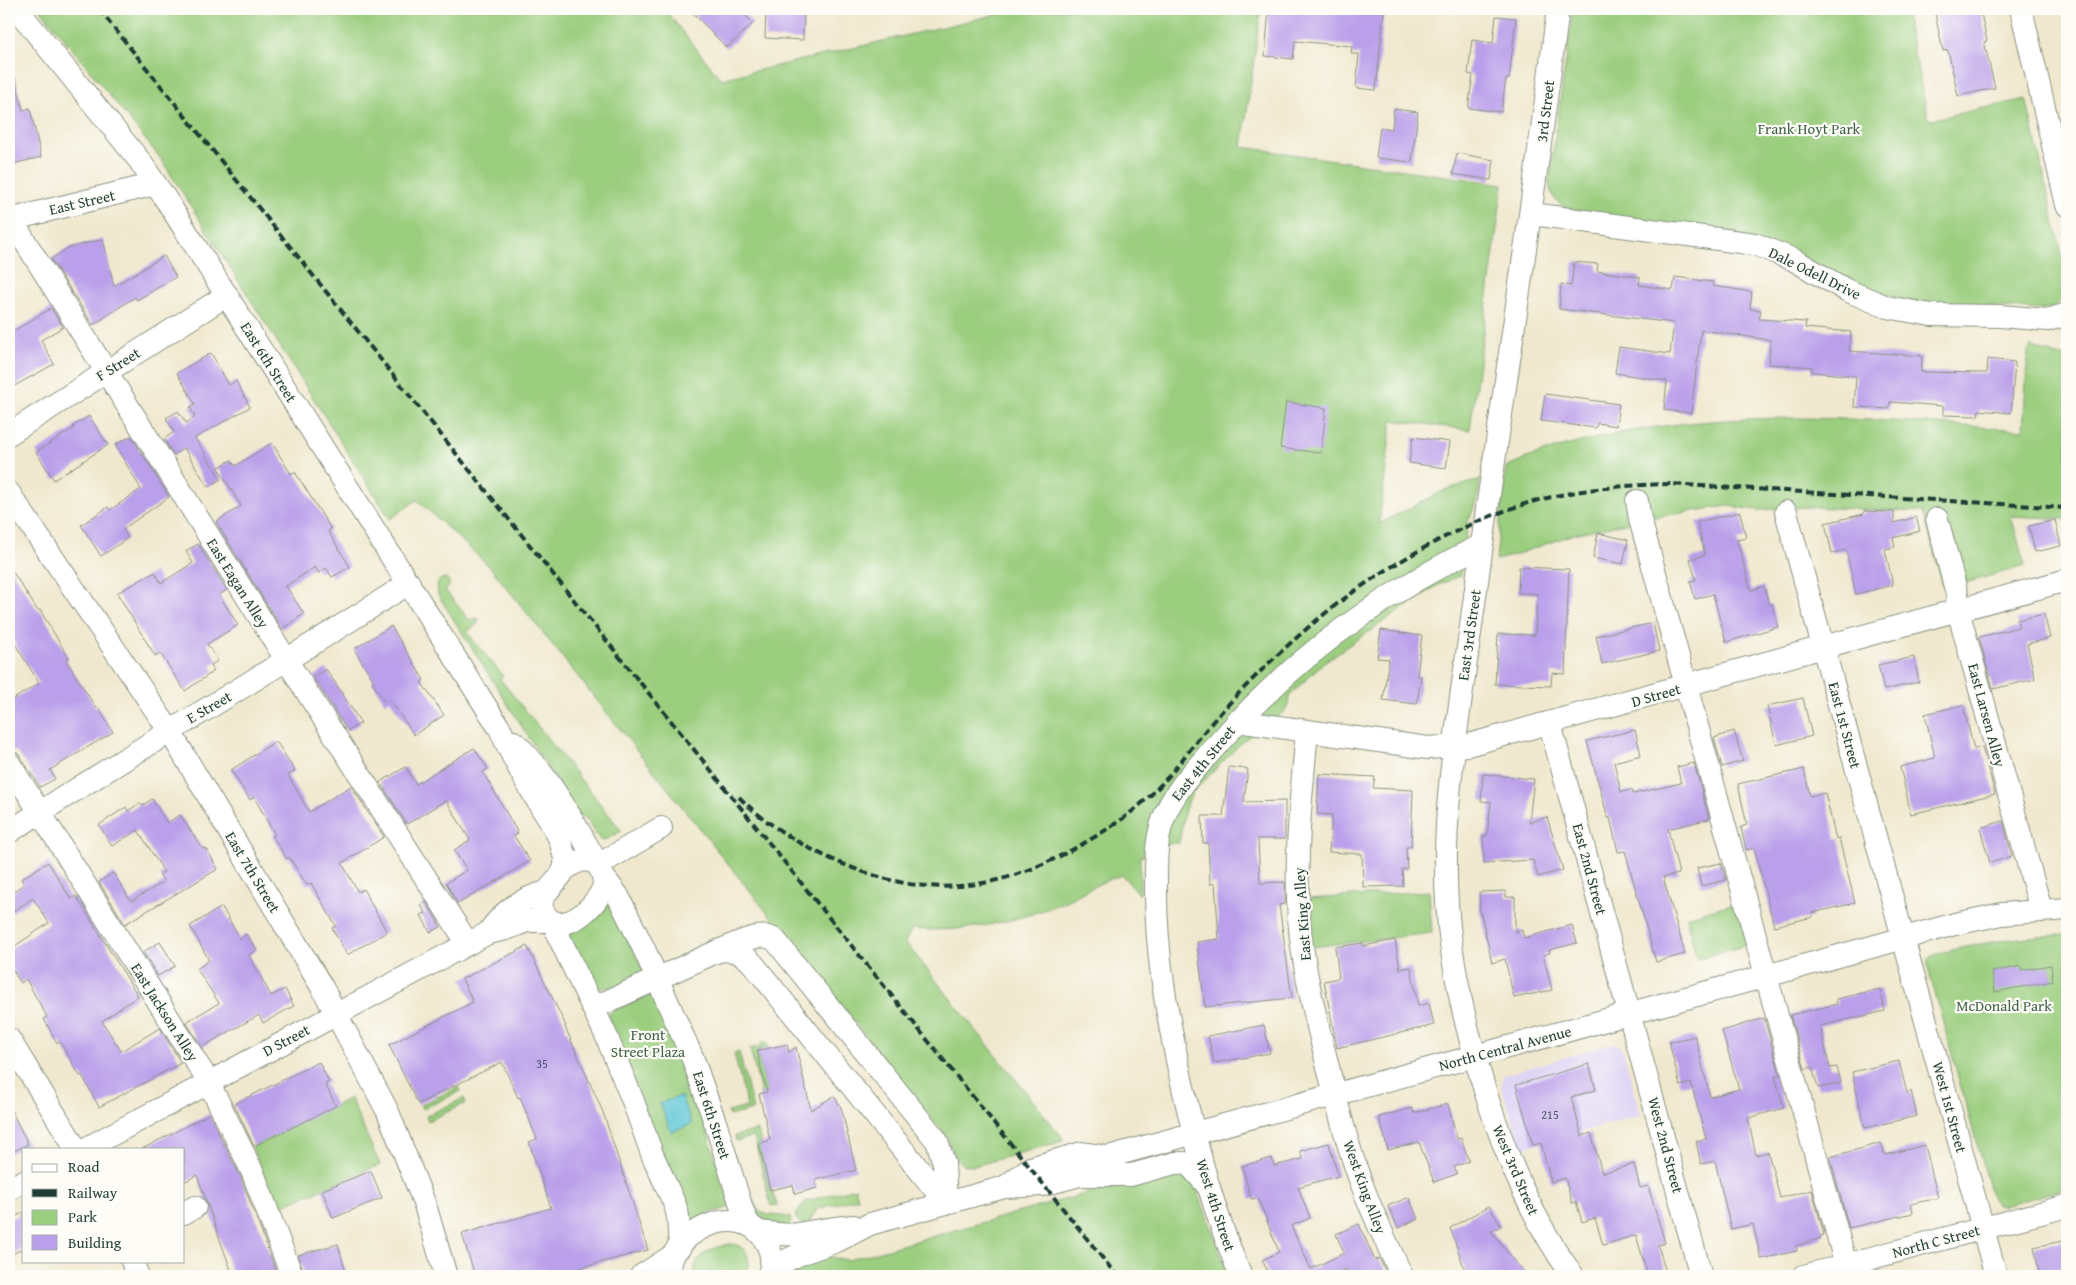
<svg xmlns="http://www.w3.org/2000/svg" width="2076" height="1285" font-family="'Gentium Book Plus',serif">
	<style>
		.built { fill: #dfd5f5 }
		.green { fill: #9bce7f; stroke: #5d865a }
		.water { fill: #5bc6d5; stroke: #3d8284 }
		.building { fill: #ba9fea }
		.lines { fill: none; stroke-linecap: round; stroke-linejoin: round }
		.minor-casing { stroke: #889281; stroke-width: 24 }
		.minor { stroke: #fff; stroke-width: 22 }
		.rail { stroke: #1f3d34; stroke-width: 4; stroke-dasharray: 8 4; stroke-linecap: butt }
		.labels { text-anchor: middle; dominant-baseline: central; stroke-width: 4.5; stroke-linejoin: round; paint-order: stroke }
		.number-label { font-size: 12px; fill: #465662 }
		.street-label { font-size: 15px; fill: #1f3d34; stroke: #fdfcf7 }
		.park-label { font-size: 15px; fill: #3e6147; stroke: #fdfcf7 }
	</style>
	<rect width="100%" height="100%" fill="#fdfcf7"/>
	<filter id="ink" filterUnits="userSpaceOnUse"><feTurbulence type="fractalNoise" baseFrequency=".02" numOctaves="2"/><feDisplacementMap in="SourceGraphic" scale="10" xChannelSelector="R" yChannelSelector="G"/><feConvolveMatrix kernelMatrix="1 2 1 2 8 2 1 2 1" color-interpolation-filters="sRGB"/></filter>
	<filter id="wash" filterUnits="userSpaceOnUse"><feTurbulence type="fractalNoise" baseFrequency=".0096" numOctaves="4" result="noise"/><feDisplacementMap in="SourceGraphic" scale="20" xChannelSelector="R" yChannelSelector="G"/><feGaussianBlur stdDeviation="1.12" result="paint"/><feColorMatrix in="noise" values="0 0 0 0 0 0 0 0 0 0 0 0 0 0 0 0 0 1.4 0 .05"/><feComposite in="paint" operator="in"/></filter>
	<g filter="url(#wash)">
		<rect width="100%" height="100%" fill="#f0e8ce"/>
		<path class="built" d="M1612,1044L1619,1046L1623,1050L1641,1115L1522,1148L1501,1086L1503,1075Z"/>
		<g class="green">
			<path d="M40,9H664L721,79L1019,9H1261L1242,147L1503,184L1470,430L1392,420L1379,524L1447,489L1480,480L1477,502L1468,521L1460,576L1438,585L1324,662L1289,696L1288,706L1284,712L1245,739L1193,792L1185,809L1179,843H1171L1140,857V894H1138L1122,875C1100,881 1080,895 1059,904C1013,923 962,933 912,929L905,942L1062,1137L1063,1141L974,1166C950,1166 956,1151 946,1136L490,567L417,500L390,519L161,159Z"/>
			<path d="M1573,9H1904L1929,120L2026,99L2067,276C2067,294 2063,304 2045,310L1915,302L1879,293L1843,278L1565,207C1554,201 1550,194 1549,181Z"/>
			<path d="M2031,346L2057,356H2067V519L2011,516L2025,566L1944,589L1923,512L1809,507L1758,510L1728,506L1648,518L1574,534L1512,556L1496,560L1506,467C1532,454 1561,447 1589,440C1731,405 1879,420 2023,430L2028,351Z"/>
			<path d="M446,578L449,582V587L445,590L469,620L478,618V623L467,632L503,676L500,679L622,831L603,841L600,840L585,817L580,818L438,595L437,583L441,579Z"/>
			<path d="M1429,891L1432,933L1311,947L1308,899Z"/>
			<path d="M606,897L644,971C634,981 607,992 593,986L568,935Z"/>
			<path d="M1738,902L1750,944L1697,959L1686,917Z"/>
			<path d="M2067,935V1188L2004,1206L1996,1205L1992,1199L1928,968C1928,964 1927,960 1931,957C1937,953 1949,951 1957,949C1993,941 2030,935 2067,935Z"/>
			<path d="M654,994L679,1040L730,1206L727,1208L710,1213L689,1223L607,1016L612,1011Z"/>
			<path d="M766,1041L768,1048L757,1051L767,1092L761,1094L750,1049L762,1046L761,1042Z"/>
			<path d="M739,1052L753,1110L729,1116L728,1112L747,1107L734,1053Z"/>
			<path d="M459,1087L461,1091L423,1109L420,1105Z"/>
			<path d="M350,1098L380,1165L278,1207L252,1147Z"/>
			<path d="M464,1098L466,1103L428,1121L426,1116Z"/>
			<path d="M758,1130L761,1143L759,1144L770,1190H772L777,1205L771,1206L754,1137L736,1141L735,1136Z"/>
			<path d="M1175,1171L1188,1177L1197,1190L1229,1276H783L787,1270L824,1256L848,1260L1131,1181Z"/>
			<path d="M855,1188L858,1198L817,1209L809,1222L803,1226L797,1220L795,1215L806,1201Z"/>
			<path d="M753,1199L756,1207L764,1214L790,1217L791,1222L789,1227C770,1224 757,1219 748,1201Z"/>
			<path d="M730,1244C749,1245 755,1264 741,1276H695C691,1256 713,1247 730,1244Z"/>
		</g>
		<path class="water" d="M681,1096L692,1124L671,1132L660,1103Z"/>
		<g id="blocks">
			<g class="building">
				<path d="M689,9H739L753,23L727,48Z"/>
				<path d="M766,9H804L803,40L765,38Z"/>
				<path d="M1269,9H1357L1384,11L1376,90L1356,88L1359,54H1351L1352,46L1295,41L1293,59L1265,56Z"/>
				<path d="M1934,9H1980L1987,41L1984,42L1995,88L1958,96L1948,50L1943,51Z"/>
				<path d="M1496,16L1516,18L1509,79H1506L1501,112L1468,108L1473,75L1468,74L1472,40L1493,43Z"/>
				<path d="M9,77H15L23,110L30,108L41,157L9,165Z"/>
				<path d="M1394,109L1418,112L1412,162L1376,158L1380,127L1392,129Z"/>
				<path d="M1457,153L1494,160L1491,180L1453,174Z"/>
				<path d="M103,239L114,286L164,256L176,277L137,300L135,297L93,325L51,259L68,248Z"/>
				<path d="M1574,262L1598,264L1597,271L1640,277L1639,285L1673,290L1675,277L1713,282V286L1752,292L1750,309L1761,310L1759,319L1806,322L1805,328L1851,332L1849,351L1922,356L1921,372L1987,373L1988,359L2015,362L2011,413L1979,410L1978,416L1943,415V406L1890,402L1889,409L1854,407L1856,376L1812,372V367L1769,364L1770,340L1701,330L1691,413L1664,410L1667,381L1615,373L1619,347L1670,354L1674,323L1559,309L1561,284L1571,286Z"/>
				<path d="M51,308L63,327L41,340L54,364L9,389V334Z"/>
				<path d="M211,353L229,385L236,381L250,407L195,438L221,479L208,487L184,448L174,455L164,439L174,432L166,418L178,411L186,423L195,417L190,407L195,404L177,373Z"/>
				<path d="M1545,394L1619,404L1616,426L1597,423L1596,428L1541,421Z"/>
				<path d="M1286,402L1326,408L1321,453L1280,448Z"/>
				<path d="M89,416L108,445L54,480L36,452L74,428L73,426Z"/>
				<path d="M131,436L169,497L123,529L128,538L101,556L81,525L108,507L110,510L141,489L115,445Z"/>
				<path d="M1413,437L1450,442L1446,468L1409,463Z"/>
				<path d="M272,443L291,474L295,472L331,529L328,531L350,567L332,577L326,568L319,573L315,567L286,586L304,614L282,629L216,522L241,506L218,468L231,460L235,466Z"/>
				<path d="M1864,511L1894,512V523L1916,517L1920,531L1893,538L1895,547L1885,549L1893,585L1856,594L1846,550L1832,553L1825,523L1864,514Z"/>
				<path d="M1740,512L1746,538L1737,540L1751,590L1764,586L1769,604H1772L1778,627L1726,642L1713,594L1695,599L1690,581L1696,580L1690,559L1705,555L1697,522Z"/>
				<path d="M2055,520L2061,546L2035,552L2029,526Z"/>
				<path d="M1598,533L1628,540L1623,564L1593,558Z"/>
				<path d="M198,544L227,590L219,595L238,625L207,644L218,661L211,665L214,671L185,691L160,653L155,656L117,593L155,572L161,583L193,563L186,551Z"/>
				<path d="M9,566L38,611L40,610L55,635L69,658L66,660L96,708L98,707L113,732L50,770L55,779L40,787L20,756L16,752L9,750V702L39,683L9,634Z"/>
				<path d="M1519,567L1569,569L1565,674L1552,673L1551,686L1495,684L1498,634L1535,635L1537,594L1518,593Z"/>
				<path d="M2044,614L2050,638L2027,644L2035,679L1993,689L1979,637L2019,627L2017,620Z"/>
				<path d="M1653,623L1659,651L1602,664L1596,636Z"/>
				<path d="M391,626L424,680L421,682L444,715L414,735L390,700L385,703L372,682L374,681L354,649Z"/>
				<path d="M1381,630L1422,636L1417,676H1421L1417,704L1383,700L1389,659L1377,658Z"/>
				<path d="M1914,657L1919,682L1884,690L1878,665Z"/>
				<path d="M326,669L361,723L348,731L313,677Z"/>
				<path d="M1803,698L1812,736L1776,745L1767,706Z"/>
				<path d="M1963,705L1974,749L1982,747L1995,794L1911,814L1900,767L1935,758L1925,714Z"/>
				<path d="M1635,730L1641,755L1614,762L1621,792L1632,790L1633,794L1681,783L1677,767L1694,763L1709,819L1668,829L1679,874L1663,877L1685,954L1656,962L1625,851L1618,852L1610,818H1608L1587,741Z"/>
				<path d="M1734,731L1743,761L1722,767L1714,738Z"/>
				<path d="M276,741L295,771L288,775L309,812L351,786L384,837L342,863L358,892L363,889L387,932L347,955L332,928L336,926L311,883L307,885L289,857L287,859L272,836L275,835L254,797L250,800L231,770Z"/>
				<path d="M474,748L488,769L483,772L518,833L514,836L530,861L458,904L446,883L467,870L454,850L470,840L446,800L407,824L380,782L406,767L416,784Z"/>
				<path d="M1229,767L1248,769L1244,802L1285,801V839H1258L1260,883L1285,882V904L1279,905L1292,998L1205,1007L1197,942L1219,939L1215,883L1210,884L1208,843H1203L1202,816H1223Z"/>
				<path d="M1804,769L1810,796L1825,793L1836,839L1839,838L1855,903L1812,913L1813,917L1774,926L1754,848L1746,850L1741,827L1747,825L1738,784Z"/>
				<path d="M1319,774L1375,777L1373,788L1413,790L1411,847H1406L1407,869H1402L1403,886L1363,887L1362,854L1329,852L1332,815L1317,814Z"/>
				<path d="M1483,774L1534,779L1529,822L1547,817L1563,870L1538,877L1533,860L1484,863L1483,836H1487L1491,802L1481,801Z"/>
				<path d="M152,799L167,823L180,815L203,849L206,848L218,869L125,924L99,882L113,873L131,901L164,882L159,874L164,872L138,830L112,846L99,825L126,807L128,811L140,803L142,806Z"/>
				<path d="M2003,821L2012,856L1990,863L1980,828Z"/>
				<path d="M48,862L71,899L76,896L138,996L102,1021L121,1051L160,1028L181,1063L99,1107L82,1075L80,1076L60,1042L57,1043L44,1019L47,1017L26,979L21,983L9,964V950L49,923L33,898L9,914V895L24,884L21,879Z"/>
				<path d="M1721,863L1726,880L1701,886L1697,868Z"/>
				<path d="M1506,891V897H1515V932L1522,930L1524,938L1572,925L1577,943L1549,950L1550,953L1543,955L1552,990L1514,998L1505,959L1492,963L1481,914H1480L1479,892Z"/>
				<path d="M426,902L441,927L430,932L421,915L426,913L421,905Z"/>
				<path d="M222,907L240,939L246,934L257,950L249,955L271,996L285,989L294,1006L263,1023L259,1015L202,1047L186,1022L219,1003L197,969L209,960L190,926Z"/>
				<path d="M1395,940L1400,969L1411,967L1418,1006L1429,1003L1434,1025L1337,1048L1324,981L1339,978L1335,947L1363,943V946Z"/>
				<path d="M160,942L175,966L158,976L143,952Z"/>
				<path d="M527,946L566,1026L565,1027L603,1112L648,1250L550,1276H475L462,1234L551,1208L529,1142L537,1139L520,1097L518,1098L502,1062L418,1104L389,1045L473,1002L462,979Z"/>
				<path d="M2051,965L2053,981L1995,992L1992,972L2021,966V970Z"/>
				<path d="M1880,989L1885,1011L1820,1026L1830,1068L1837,1067L1841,1083L1818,1088L1812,1067L1805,1069L1790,1015L1837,1004L1836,999Z"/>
				<path d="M1764,1018L1780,1075L1775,1076L1784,1108L1748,1118L1756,1155L1768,1152L1780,1198L1812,1190L1824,1235L1820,1236L1821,1238L1796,1246L1797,1251L1761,1259L1753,1224L1731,1229L1715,1161L1701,1164L1696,1141L1706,1139L1691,1083L1680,1086L1669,1042L1695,1036L1710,1097L1739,1089L1722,1031Z"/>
				<path d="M1264,1025L1270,1053L1214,1063L1208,1036Z"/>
				<path d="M787,1044L789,1052L796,1047L811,1110L834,1096L841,1107L856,1170L815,1180L817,1188L795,1194L793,1185L770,1190L759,1144L770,1140L759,1094L767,1092L757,1051Z"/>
				<path d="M1899,1061L1907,1093L1911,1091L1917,1116L1865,1128L1852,1072Z"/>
				<path d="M319,1062L329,1082L325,1084L336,1106L254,1146L234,1104Z"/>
				<path d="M1589,1064L1596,1090L1571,1097L1582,1136L1591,1133L1602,1173L1634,1164L1640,1188L1648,1186L1665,1243L1658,1245L1667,1276H1648L1636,1235L1603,1245L1595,1218L1582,1222L1576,1202L1572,1203L1565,1178L1551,1182L1541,1143L1533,1145L1516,1085Z"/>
				<path d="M1448,1104L1457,1139L1461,1138L1469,1161L1454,1167L1457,1174L1434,1182L1419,1142L1388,1150L1379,1117L1412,1108L1414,1113Z"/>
				<path d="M9,1106L28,1144L9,1154Z"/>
				<path d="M209,1114L241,1178L276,1271L262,1276H233L197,1175L184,1182V1149H142Z"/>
				<path d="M1329,1143L1338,1176L1298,1187L1310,1218L1291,1226L1311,1269L1344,1253L1336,1234L1359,1224L1375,1261L1379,1258L1388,1276H1346L1349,1275L1346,1269L1331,1276H1270L1262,1260L1279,1252L1258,1198L1251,1199L1242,1166L1272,1158L1274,1166L1303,1159L1300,1151Z"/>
				<path d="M1881,1143L1885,1155L1925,1145L1938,1198L1911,1204L1913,1213L1849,1228L1830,1157Z"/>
				<path d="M371,1171L382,1198L333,1218L322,1190Z"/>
				<path d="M1409,1197L1418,1219L1398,1228L1388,1206Z"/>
				<path d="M1489,1206L1501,1226L1491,1231L1527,1276H1467L1450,1228Z"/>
				<path d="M24,1212V1248L9,1256V1220Z"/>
				<path d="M2067,1240V1276H2040L2034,1247Z"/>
				<path d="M338,1244L347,1276H305L298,1255Z"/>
			</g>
		</g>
	</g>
	<g filter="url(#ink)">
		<use href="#blocks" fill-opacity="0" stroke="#889281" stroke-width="1"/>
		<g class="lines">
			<g class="minor-casing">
				<g id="minor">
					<path d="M17,9L139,160L167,201L500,729C511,754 523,777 537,800C546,816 560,833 563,851C565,857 566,864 564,870C558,885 529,898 548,918C566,937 603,900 604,883C604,876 601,870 598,865C585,856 574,862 563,871"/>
					<path d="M1558,9C1539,158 1517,306 1495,455C1484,526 1475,598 1465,669C1454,746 1442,824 1447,903C1451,969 1467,1032 1486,1094C1507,1159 1533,1221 1573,1276"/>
					<path d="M2021,9L2067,205"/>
					<path d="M1532,214L1755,244L1794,260L1846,290L1887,307L1931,315L2000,316L2048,320L2067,314"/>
					<path d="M11,219L287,661L468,944"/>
					<path d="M9,220L155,184"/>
					<path d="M9,434L227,295"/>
					<path d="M9,493L169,730L323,989L388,1112L425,1205L446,1276"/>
					<path d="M1637,501L1640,519L1849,1276"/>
					<path d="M1786,512L1996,1276"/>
					<path d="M1937,519L1957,594L1958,610L2041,910"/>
					<path d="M1237,721L1428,748L1468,745L2067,580"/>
					<path d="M1550,724L1701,1276"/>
					<path d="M1307,731C1302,787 1296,842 1298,898C1299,948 1311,999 1323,1047C1335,1095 1346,1144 1364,1190C1375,1219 1389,1248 1402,1276"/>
					<path d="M514,742C548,773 575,824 598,865L661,828"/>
					<path d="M9,763L208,1081L253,1173L292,1276"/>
					<path d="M9,832C141,747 277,668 409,583"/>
					<path d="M603,876L618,896L644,949L693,1059L717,1128L742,1209L748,1223"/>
					<path d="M554,922L557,933L605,1033L633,1101L652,1154L675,1205L678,1216L680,1247"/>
					<path d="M488,933C503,911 520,899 546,892"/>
					<path d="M721,950C736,944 760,930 775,940L937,1141L944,1163L946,1203"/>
					<path d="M593,1008L718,951C733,948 743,953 753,964L946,1203"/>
					<path d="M9,1039L76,1149"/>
					<path d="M85,1149L488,933L506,929L527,921H551"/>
					<path d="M1080,1175H1131L1175,1163H1184L1191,1167L1206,1184"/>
					<path d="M1005,1187L1030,1168L1082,1153L1108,1157"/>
					<path d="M9,1189L24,1181"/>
					<path d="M184,1213L195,1207"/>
					<path d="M759,1232C772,1233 785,1236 798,1234C817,1231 835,1227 854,1226"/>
					<path d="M132,1261L138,1276"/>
					<path d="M771,1268L802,1253L837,1241L870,1224L1005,1187L1043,1185L1080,1175L1108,1157L1126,1152L1955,924L2002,914L2067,909"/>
					<path d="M641,1276L672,1256"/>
					<path d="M671,1276C661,1237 742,1193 767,1244C773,1255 773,1265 768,1276"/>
					<path d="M1241,1276C1214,1214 1197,1149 1182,1083C1167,1016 1155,951 1156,882C1156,862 1156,839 1163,820C1173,791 1195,770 1215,747C1291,660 1378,595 1482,545"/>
					<path d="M1804,1276L2067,1206"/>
				</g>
			</g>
			<use href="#minor" class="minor"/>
			<g class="rail">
				<path d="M99,9L1117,1276"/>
				<path d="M739,797C775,833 827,861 876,876C950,899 1013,883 1079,846C1102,833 1123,820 1142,803C1170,779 1190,748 1214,720C1252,678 1292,639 1337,604C1391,563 1469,519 1535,501C1579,489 1624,485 1670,484L2067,508"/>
			</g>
		</g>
	</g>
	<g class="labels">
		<g class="number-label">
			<text x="542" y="1063">35</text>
			<text x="1550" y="1114">215</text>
		</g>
		<g class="street-label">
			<text transform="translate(1545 111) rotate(-83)">3rd Street</text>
			<text transform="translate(82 202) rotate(-13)">East Street</text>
			<text transform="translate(1815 273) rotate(26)">Dale Odell Drive</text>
			<text transform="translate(269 362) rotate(58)">East 6th Street</text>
			<text transform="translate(118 364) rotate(-32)">F Street</text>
			<text transform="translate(238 583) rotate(58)">East Eagan Alley</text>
			<text transform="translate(1469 635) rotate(-82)">East 3rd Street</text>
			<text transform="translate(1656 695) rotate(-16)">D Street</text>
			<text transform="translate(209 707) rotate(-30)">E Street</text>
			<text transform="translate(1987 715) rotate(75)">East Larsen Alley</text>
			<text transform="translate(1845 725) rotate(75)">East 1st Street</text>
			<text transform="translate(1203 763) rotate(-51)">East 4th Street</text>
			<text transform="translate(1590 869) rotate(75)">East 2nd Street</text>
			<text transform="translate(253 872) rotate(59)">East 7th Street</text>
			<text transform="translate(1302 914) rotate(-94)">East King Alley</text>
			<text transform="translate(165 1012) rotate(58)">East Jackson Alley</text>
			<text transform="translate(286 1040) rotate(-28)">D Street</text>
			<text transform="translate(1505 1048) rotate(-15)">North Central Avenue</text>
			<text transform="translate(1950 1107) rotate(75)">West 1st Street</text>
			<text transform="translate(712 1115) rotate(72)">East 6th Street</text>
			<text transform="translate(1666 1145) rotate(75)">West 2nd Street</text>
			<text transform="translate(1516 1170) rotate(67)">West 3rd Street</text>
			<text transform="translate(1365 1187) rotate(70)">West King Alley</text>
			<text transform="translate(1216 1205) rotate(72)">West 4th Street</text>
			<text transform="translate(1936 1241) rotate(-15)">North C Street</text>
		</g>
		<g class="park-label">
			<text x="1809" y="128">Frank Hoyt Park</text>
			<text x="2004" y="1005">McDonald Park</text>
			<text x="648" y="1034">Front<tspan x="648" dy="17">Street Plaza</tspan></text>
		</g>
	</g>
	<rect width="2076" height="1285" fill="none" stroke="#fdfcf7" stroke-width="30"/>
	<rect x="22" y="1148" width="162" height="115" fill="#fdfcf7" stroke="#a4b0a9"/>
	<rect x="32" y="1164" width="25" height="8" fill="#ffffff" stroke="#a4b0a9"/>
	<text x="68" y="1172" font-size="15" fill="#1f3d34">Road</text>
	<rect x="32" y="1189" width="25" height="8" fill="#1f3d34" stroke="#a4b0a9"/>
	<text x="68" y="1198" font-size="15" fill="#1f3d34">Railway</text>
	<rect x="32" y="1210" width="25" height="15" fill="#9bce7f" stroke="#a4b0a9"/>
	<text x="68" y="1222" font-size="15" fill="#1f3d34">Park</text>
	<rect x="32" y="1235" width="25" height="15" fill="#ba9fea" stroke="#a4b0a9"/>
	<text x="68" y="1248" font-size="15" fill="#1f3d34">Building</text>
</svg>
